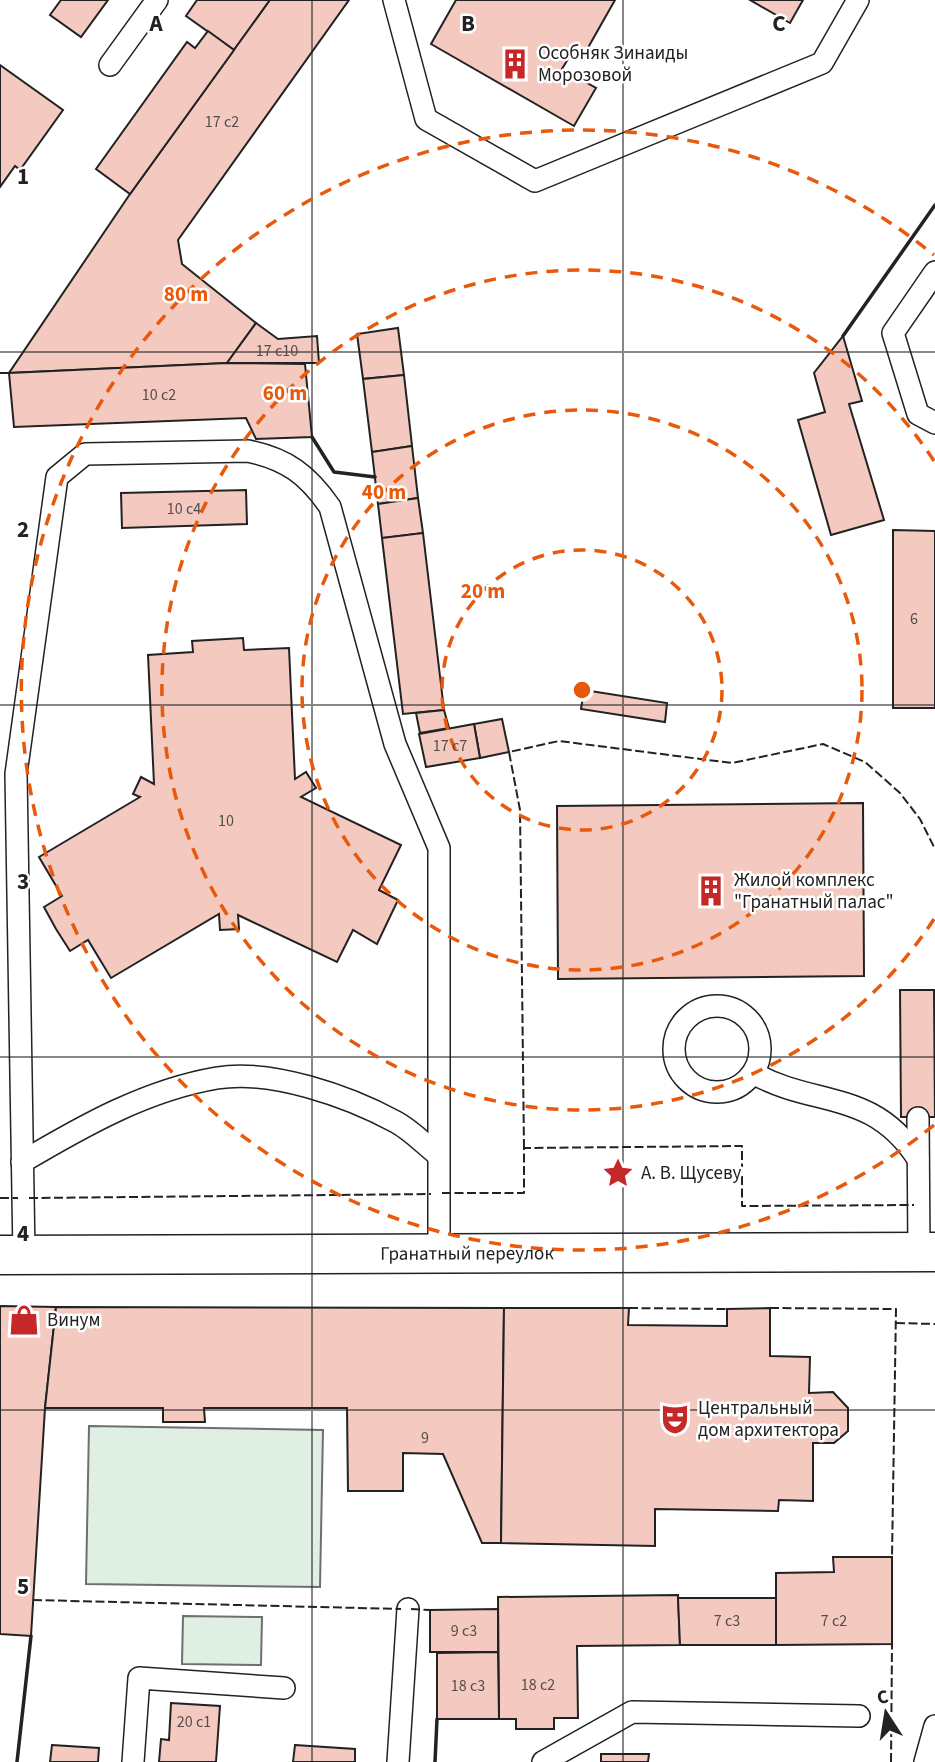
<svg xmlns="http://www.w3.org/2000/svg" width="935" height="1762" font-family="'Source Sans 3',sans-serif">
	<style>
		.green { fill: #e0efe3; stroke: #6f6f6f; stroke-width: 2 }
		.building { fill: #f3c9c0; stroke: #222; stroke-width: 2 }
		.lines { fill: none; stroke-linecap: round; stroke-linejoin: round }
		.lane-casing { stroke: #222; stroke-width: 24 }
		.street-casing { stroke: #222; stroke-width: 41 }
		.lane { stroke: #fff; stroke-width: 21 }
		.street { stroke: #fff; stroke-width: 38 }
		.fence { stroke: #222; stroke-width: 2; stroke-dasharray: 9 3.5; stroke-linecap: butt }
		.wall { stroke: #222; stroke-width: 3.5 }
		.grid { fill: none; stroke: #222; stroke-width: 2; stroke-opacity: 0.55 }
		.ring { fill: none; stroke: #e8590c; stroke-width: 3.5; stroke-dasharray: 12 9 }
		.labels { text-anchor: middle; dominant-baseline: central; stroke-width: 5; stroke-linejoin: round; paint-order: stroke }
		.number-label { font-size: 16px; fill: #564c4a }
		.poi-label { font-size: 19px; fill: #222; stroke: #fff; text-anchor: start }
		.street-label { font-size: 19px; fill: #222; stroke: #fff }
		.grid-label { font-size: 23px; text-anchor: middle; font-weight: bold; fill: #222; stroke: #fff; stroke-width: 5; stroke-linejoin: round; paint-order: stroke }
		.centre { fill: #e8590c; stroke: #fff; stroke-width: 3.5 }
		.ring-label { font-size: 21px; text-anchor: middle; font-weight: bold; fill: #e8590c; stroke: #fff; stroke-width: 5; stroke-linejoin: round; paint-order: stroke }
	</style>
	<rect width="100%" height="100%" fill="#fff"/>
	<g class="green">
		<path d="M89,1426L323,1430L320,1587L86,1584Z"/>
		<path d="M183,1616L262,1617L261,1665L182,1664Z"/>
	</g>
	<g class="building">
		<path d="M61,0H108L81,37L50,15Z"/>
		<path d="M197,0H270L234,50L186,16Z"/>
		<path d="M270,0H349L178,240L182,264L256,323L227,363L9,373L130,194Z"/>
		<path d="M456,0H615L581,60L571,54L562,69L596,88L574,126L431,44Z"/>
		<path d="M750,0H803L790,23Z"/>
		<path d="M208,31L234,50L130,194L96,169L187,42L195,48Z"/>
		<path d="M0,65L63,110L20,170L15,166L0,187Z"/>
		<path d="M256,323L278,339L317,336L319,363H227Z"/>
		<path d="M398,328L404,375L363,379L357,334Z"/>
		<path d="M843,336L862,401L849,404L884,520L831,535L798,420L825,412L814,373Z"/>
		<path d="M227,363L305,364L312,437L256,439L246,418L14,427L9,373Z"/>
		<path d="M404,375L412,446L372,452L363,379Z"/>
		<path d="M412,446L418,498L378,504L372,452Z"/>
		<path d="M246,490L247,524L122,528L121,493Z"/>
		<path d="M418,498L423,533L382,538L378,504Z"/>
		<path d="M893,530L935,531V708H893Z"/>
		<path d="M423,533L444,710L403,714L382,538Z"/>
		<path d="M243,638L244,650L289,648L295,779L306,772L316,788L301,797L401,845L379,890L398,900L377,944L353,930L337,962L238,915L239,929L220,930L219,914L111,978L88,940L70,951L56,929L44,907L62,896L39,857L140,797L133,794L141,777L154,784L148,655L193,652L192,641Z"/>
		<path d="M584,690L667,703L665,722L581,709Z"/>
		<path d="M444,710L449,728L420,733L416,713Z"/>
		<path d="M502,719L509,752L480,758L474,724Z"/>
		<path d="M474,724L480,758L426,767L419,734Z"/>
		<path d="M863,803L864,976L558,979L557,806Z"/>
		<path d="M900,990H934L935,1117H901Z"/>
		<path d="M0,1306L56,1307L45,1408L31,1636L0,1634Z"/>
		<path d="M56,1307L504,1308L501,1543H482L443,1454L403,1453V1491H348L347,1408H204L205,1422H163V1408H45Z"/>
		<path d="M504,1308H629L628,1325L727,1326V1309L770,1308V1356L810,1357L809,1393L833,1392L848,1408V1431L834,1443H813V1501L779,1500L778,1511L655,1509V1546L501,1543Z"/>
		<path d="M833,1557H892V1644L776,1645V1573L834,1572Z"/>
		<path d="M678,1595L680,1645L577,1646L578,1718H554V1729H516V1719H499L498,1597Z"/>
		<path d="M678,1598H776V1645H680Z"/>
		<path d="M498,1609V1652H430V1610Z"/>
		<path d="M498,1652L499,1719H437V1653Z"/>
		<path d="M171,1703L220,1706L216,1762H159L161,1739L169,1740Z"/>
		<path d="M52,1745L99,1748L98,1762H50Z"/>
		<path d="M295,1745L355,1749V1762H293Z"/>
		<path d="M601,1754H649L648,1762H601Z"/>
	</g>
	<g class="lines">
		<g class="lane-casing">
			<g id="lane">
				<path d="M394,0L426,119L535,181L822,63L858,0"/>
				<path d="M110,65L157,0"/>
				<path d="M935,272L893,333L918,414L935,423"/>
				<circle cx="717" cy="1049" r="43"/>
				<path d="M753,1073C815,1108 872,1088 918,1159"/>
				<path d="M918,1118L919,1251"/>
				<path d="M22,1162C83,1126 146,1090 217,1078C271,1069 348,1096 396,1122C411,1130 424,1144 438,1155"/>
				<path d="M24,1255L16,774L57,477L85,454L248,451C287,459 308,475 330,507L395,744L439,848V1254"/>
				<path d="M133,1762L139,1678L284,1688"/>
				<path d="M398,1762L408,1609"/>
				<path d="M543,1762L632,1712L859,1716"/>
				<path d="M925,1762L935,1726"/>
			</g>
		</g>
		<g class="street-casing">
			<g id="street">
				<path id="s1" d="M0,1255L935,1252"/>
			</g>
		</g>
		<use href="#lane" class="lane"/>
		<use href="#street" class="street"/>
		<g class="fence">
			<path d="M0,373H9"/>
			<path d="M524,1148L520,810L509,752L559,741L732,763L823,744L865,762L900,793L920,819L935,849"/>
			<path d="M442,1193H524V1148L742,1146V1206L914,1205"/>
			<path d="M0,1198H18"/>
			<path d="M29,1198L431,1194"/>
			<path d="M629,1308L727,1309"/>
			<path d="M770,1308L896,1309L892,1557"/>
			<path d="M896,1323L935,1324"/>
			<path d="M33,1600L401,1609"/>
			<path d="M411,1609L430,1610"/>
			<path d="M891,1762L892,1644"/>
		</g>
		<g class="wall">
			<path d="M843,336L935,205"/>
			<path d="M312,437L334,472L375,477"/>
			<path d="M17,1762L31,1636"/>
			<path d="M435,1762L437,1719"/>
		</g>
	</g>
	<path class="grid" d="M312,0V1762M623,0V1762M0,352H935M0,705H935M0,1057H935M0,1410H935"/>
	<g class="ring">
		<circle cx="582" cy="690" r="140"/>
		<circle cx="582" cy="690" r="280"/>
		<path d="M934 919A420 420 0 1 1 934 461"/>
		<path d="M934 1125A560 560 0 1 1 934 255"/>
	</g>
	<defs>
		<g id="building-bare" transform="scale(2.415)"><path d="M-4-6H4V6H1V3H-1V6H-4ZM-2.5-4.3h1.7v1.8h-1.7ZM.8-4.3h1.7v1.8H.8ZM-2.5-1h1.7V.8h-1.7ZM.8-1h1.7V.8H.8Z" fill="#c62828" stroke="#fff" stroke-width="2.5" paint-order="stroke"/></g>
		<g id="sight-bare" transform="scale(2.415)"><path d="M0-6L1.8-2.2L6-1.7L2.9 1.2L3.7 5.4L0 3.3L-3.7 5.4L-2.9 1.2L-6-1.7L-1.8-2.2Z" fill="#c62828" stroke="#fff" stroke-width="2.5" paint-order="stroke"/></g>
		<g id="shop-bare" transform="scale(2.415)"><path d="M-5-2.5h2.3a2.7 3.5 0 0 1 5.4 0H5L5.5 6h-11ZM-1.5-2.5h3a1.5 2.3 0 0 0-3 0Z" fill="#c62828" stroke="#fff" stroke-width="2.5" paint-order="stroke"/></g>
		<g id="theatre-bare" transform="scale(2.415)"><path d="M-5-5.5Q0-4 5-5.5V0Q5 5 0 6Q-5 5-5 0ZM-3.3-2.5H-1v1.5H-3.3ZM1-2.5H3.3v1.5H1ZM-2.8 1Q0 5.5 2.8 1Z" fill="#c62828" stroke="#fff" stroke-width="2.5" paint-order="stroke"/></g>
	</defs>
	<g fill-rule="evenodd">
		<use href="#building-bare" x="515" y="64"/>
		<use href="#building-bare" x="711" y="891"/>
		<use href="#sight-bare" x="618" y="1173"/>
		<use href="#shop-bare" x="24" y="1320"/>
		<use href="#theatre-bare" x="675" y="1419"/>
	</g>
	<g class="labels">
		<g class="number-label">
			<text x="222" y="122">17 с2</text>
			<text x="277" y="351">17 с10</text>
			<text x="159" y="395">10 с2</text>
			<text x="184" y="509">10 с4</text>
			<text x="914" y="619">6</text>
			<text x="450" y="746">17 с7</text>
			<text x="226" y="821">10</text>
			<text x="425" y="1438">9</text>
			<text x="727" y="1621">7 с3</text>
			<text x="834" y="1621">7 с2</text>
			<text x="464" y="1631">9 с3</text>
			<text x="538" y="1685">18 с2</text>
			<text x="468" y="1686">18 с3</text>
			<text x="194" y="1722">20 с1</text>
		</g>
		<g class="poi-label">
			<text x="538" y="53">Особняк Зинаиды<tspan x="538" dy="22">Морозовой</tspan></text>
			<text x="734" y="880">Жилой комплекс<tspan x="734" dy="22">"Гранатный палас"</tspan></text>
			<text x="641" y="1173">А. В. Щусеву</text>
			<text x="47" y="1320">Винум</text>
			<text x="698" y="1408">Центральный<tspan x="698" dy="22">дом архитектора</tspan></text>
		</g>
		<g class="street-label">
			<text stroke="none"><textPath href="#s1" startOffset="467">Гранатный переулок</textPath></text>
		</g>
	</g>
	<g class="grid-label">
		<text x="156" y="31">A</text>
		<text x="468" y="31">B</text>
		<text x="779" y="31">C</text>
		<text x="23" y="184">1</text>
		<text x="23" y="537">2</text>
		<text x="23" y="889">3</text>
		<text x="23" y="1241">4</text>
		<text x="23" y="1594">5</text>
	</g>
	<circle cx="582" cy="690" r="10" class="centre"/>
	<g class="ring-label">
		<text x="186" y="301">80 m</text>
		<text x="285" y="400">60 m</text>
		<text x="384" y="499">40 m</text>
		<text x="483" y="598">20 m</text>
	</g>
	<g transform="translate(886 1713) rotate(348)" stroke="#ffffff" stroke-width="5" paint-order="stroke">
	<path d="M0-5L12 26L0 18L-12 26Z" fill="#222222"/>
	<text y="-10" font-size="19" font-weight="bold" text-anchor="middle" fill="#222222">С</text>
	</g>
</svg>
